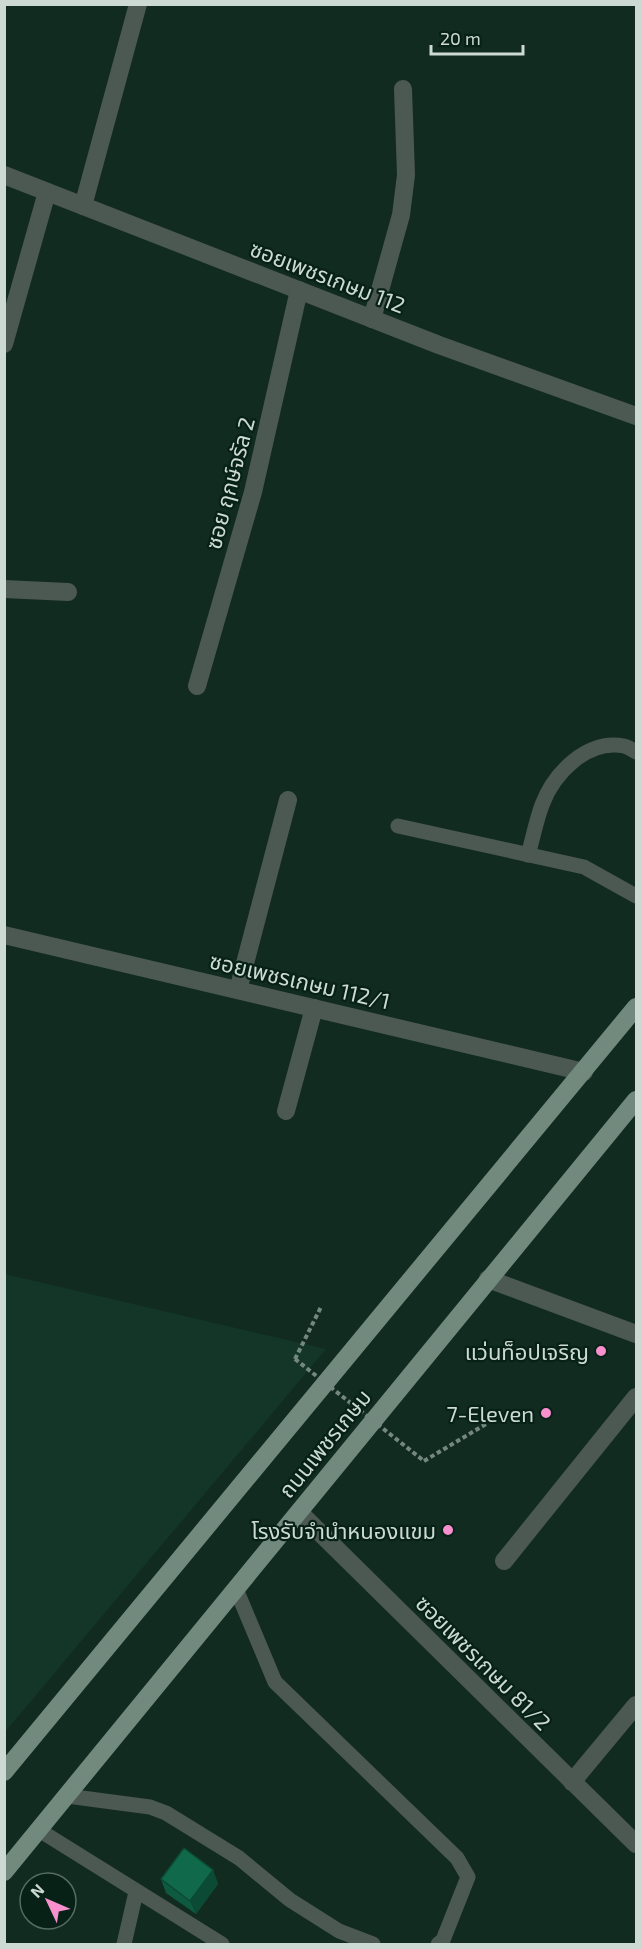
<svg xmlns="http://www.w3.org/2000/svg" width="641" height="1949" font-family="'Exo 2','Noto Sans Thai',sans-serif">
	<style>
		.built { fill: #143628 }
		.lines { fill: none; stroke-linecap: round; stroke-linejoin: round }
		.path { stroke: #758880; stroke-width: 4; stroke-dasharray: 4.5 3; stroke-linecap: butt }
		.lane { stroke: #4c5852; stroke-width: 15 }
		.street { stroke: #4c5852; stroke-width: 18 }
		.primary { stroke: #728a7e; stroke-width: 18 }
		.path-bridge { stroke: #758880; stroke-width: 4; stroke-dasharray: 4.5 3; stroke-linecap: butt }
		.wall { fill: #0e5a40 }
		.shaded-wall { fill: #0b4a34 }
		.building { fill: #10694b; stroke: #0b4a34; stroke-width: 1.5 }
		.poi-dot { fill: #f790cd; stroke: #072117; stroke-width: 2 }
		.labels { text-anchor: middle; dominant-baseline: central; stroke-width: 4.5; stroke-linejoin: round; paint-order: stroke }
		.street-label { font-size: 22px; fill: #ccdad3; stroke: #072117 }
		.poi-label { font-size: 22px; fill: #ccdad3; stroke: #072117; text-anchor: end }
	</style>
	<rect width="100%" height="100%" fill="#112b20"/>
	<path class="built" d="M5,1274L326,1349L5,1732L4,1274Z"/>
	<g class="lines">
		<g class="path">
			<path d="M295,1359L321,1307"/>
			<path d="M424,1461L486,1424"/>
		</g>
		<g class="lane">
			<path d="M398,826L584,867L636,896"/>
			<path d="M528,855C533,838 536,821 542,805C554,773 587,739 624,746C628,747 633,750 636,752"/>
			<path d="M236,1589L275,1682L457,1858L468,1877L443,1940L438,1944"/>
			<path d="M67,1796L150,1807L166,1813L239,1858L290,1900L339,1931L373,1944"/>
			<path d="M39,1830L222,1944"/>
			<path d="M124,1944L136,1892"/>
		</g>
		<g class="street">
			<path d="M4,175L439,345L636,416"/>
			<path d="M83,206L138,4"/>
			<path d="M372,319L401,215L406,175L403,89"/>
			<path d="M4,344L47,192"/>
			<path d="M4,589L68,592"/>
			<path d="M197,686L253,492L299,290"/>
			<path d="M4,935L584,1072"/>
			<path d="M238,990L288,800"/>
			<path d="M286,1111L314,1008"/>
			<path d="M488,1279L636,1334"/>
			<path d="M299,1512L636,1844"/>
			<path d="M504,1561L636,1397"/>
			<path d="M572,1782L636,1705"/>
		</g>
		<g class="primary">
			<path d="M4,1772L636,1007"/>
			<path d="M4,1872L636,1100"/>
		</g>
		<path class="path-bridge" d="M295,1359L424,1461"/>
	</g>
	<path class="wall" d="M213,1870L218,1884L196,1914L166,1893L161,1879Z"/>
	<path class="shaded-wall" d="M213,1870L218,1884L196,1914L190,1901Z"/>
	<path class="building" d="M184,1848L213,1870L190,1901L161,1879Z"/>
	<g class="poi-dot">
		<circle cx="601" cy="1351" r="6"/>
		<circle cx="546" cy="1413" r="6"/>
		<circle cx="448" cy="1530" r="6"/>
	</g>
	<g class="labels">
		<g class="street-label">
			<text transform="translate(328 276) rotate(21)">ซอยเพชรเกษม 112</text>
			<text transform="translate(229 483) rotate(-75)">ซอย ฤกษ์จรัล 2</text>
			<text transform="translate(300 980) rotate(13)">ซอยเพชรเกษม 112/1</text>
			<text transform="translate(324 1443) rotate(-51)">ถนนเพชรเกษม</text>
			<text transform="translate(484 1662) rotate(45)">ซอยเพชรเกษม 81/2</text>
		</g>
		<g class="poi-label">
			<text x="589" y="1351">แว่นท็อปเจริญ</text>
			<text x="534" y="1413">7-Eleven</text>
			<text x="436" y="1530">โรงรับจำนำหนองแขม</text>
		</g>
	</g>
	<rect width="641" height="1949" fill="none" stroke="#ccdad3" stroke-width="12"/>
	<g transform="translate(48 1901) rotate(314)"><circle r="28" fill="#072117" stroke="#566b62" stroke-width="1.5"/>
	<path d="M0-4.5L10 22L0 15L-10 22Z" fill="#f790cd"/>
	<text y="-9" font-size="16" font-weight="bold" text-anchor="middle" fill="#ccdad3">N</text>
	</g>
	<path d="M431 45v9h92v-9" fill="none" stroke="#ccdad3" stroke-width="3"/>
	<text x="440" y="45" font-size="18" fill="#ccdad3" stroke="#072117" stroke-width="4.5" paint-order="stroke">20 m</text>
</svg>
